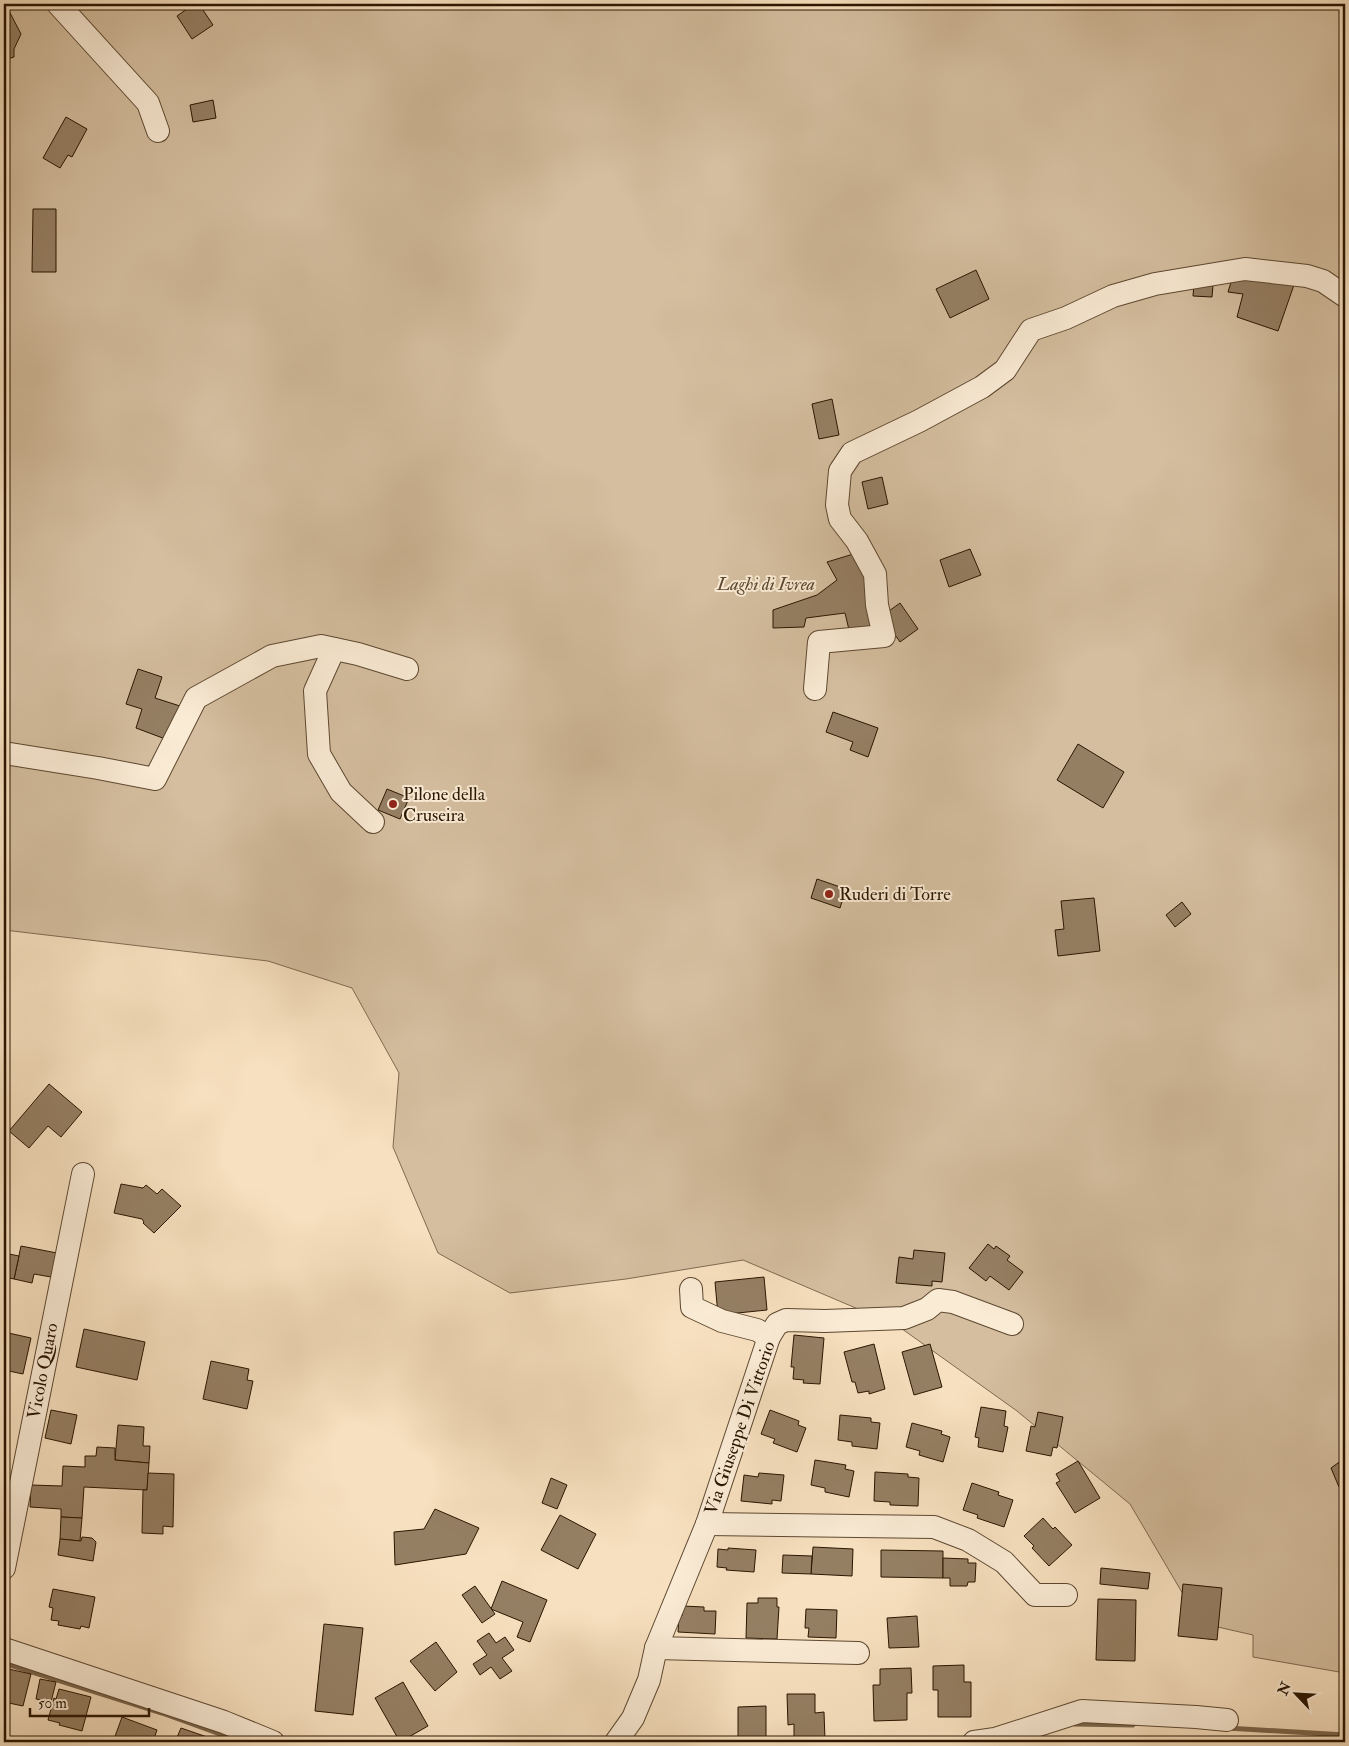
<svg xmlns="http://www.w3.org/2000/svg" width="1349" height="1746" font-family="'IM FELL Double Pica',serif">
	<style>
		.green { fill: #d4be9f; stroke: #7f6a50 }
		.lines { fill: none; stroke-linecap: round; stroke-linejoin: round }
		.stream { stroke: #7b664c; stroke-width: 5 }
		.building { fill: #957f63; stroke: #2a1600 }
		.minor-casing { stroke: #5d4830; stroke-width: 24 }
		.minor { stroke: #faebd5; stroke-width: 22 }
		.poi-dot { fill: #8f2418; stroke: #faebd5; stroke-width: 2 }
		.labels { text-anchor: middle; dominant-baseline: central; stroke-width: 4; stroke-linejoin: round; paint-order: stroke }
		.park-label { font-size: 18px; font-style: italic; fill: #5d4830; stroke: #faebd5 }
		.poi-label { font-size: 18px; fill: #2a1600; stroke: #faebd5; text-anchor: start }
		.street-label { font-size: 18px; fill: #2a1600; stroke: #faebd5 }
	</style>
	<rect width="100%" height="100%" fill="#f7e0bf"/>
	<filter id="stains"><feTurbulence type="fractalNoise" baseFrequency=".004" numOctaves="4"/><feColorMatrix values="0 0 0 0 .2 0 0 0 0 .09 0 0 0 0 .02 0 0 0 .5 -.17"/></filter>
	<radialGradient id="worn" r=".72"><stop offset=".6" stop-color="#630" stop-opacity="0"/><stop offset="1" stop-color="#630" stop-opacity=".3"/></radialGradient>
	<path class="green" d="M4,4H1345V1673L1253,1657V1635L1200,1623L1130,1504L1017,1411L898,1326L743,1260L626,1279L510,1293L438,1253L393,1147L399,1073L352,988L268,961L4,930Z"/>
	<g class="lines">
		<g class="stream">
			<path d="M4,1663L162,1713L242,1742"/>
			<path d="M1075,1724L1133,1725"/>
			<path d="M1227,1728L1345,1735"/>
		</g>
	</g>
	<g class="building">
		<path d="M194,4H199L213,25L192,39L177,16Z"/>
		<path d="M4,9H8L21,34L14,49V57L4,60Z"/>
		<path d="M213,100L216,118L193,122L190,105Z"/>
		<path d="M66,117L87,129L72,157L68,155L60,168L43,158Z"/>
		<path d="M33,209H56V272H32Z"/>
		<path d="M976,270L989,299L950,318L936,289Z"/>
		<path d="M1232,279L1295,282L1278,331L1237,317L1243,294L1228,292Z"/>
		<path d="M1194,284L1213,285L1212,297L1193,296Z"/>
		<path d="M832,399L839,435L819,439L812,404Z"/>
		<path d="M882,477L888,504L868,509L862,482Z"/>
		<path d="M970,549L981,575L949,587L940,560Z"/>
		<path d="M860,552L873,580L880,628L850,634L845,613L806,618L804,627L773,628V610L817,595L837,580L827,562Z"/>
		<path d="M900,603L918,629L900,642L882,616Z"/>
		<path d="M138,669L162,677L155,698L180,706L168,740L136,728L142,709L126,704Z"/>
		<path d="M833,712L878,728L868,757L850,750L853,742L826,732Z"/>
		<path d="M1078,744L1124,772L1103,808L1057,780Z"/>
		<path d="M387,789L409,798L400,819L378,810Z"/>
		<path d="M817,879L846,889L840,908L811,898Z"/>
		<path d="M1094,898L1100,951L1058,956L1055,930L1064,929L1061,901Z"/>
		<path d="M1182,902L1191,914L1175,927L1166,915Z"/>
		<path d="M49,1084L82,1112L61,1137L48,1126L29,1148L9,1131Z"/>
		<path d="M121,1184L143,1188L146,1185L157,1194L162,1189L181,1206L154,1233L143,1223L144,1222L142,1219L114,1213Z"/>
		<path d="M988,1244L994,1249L996,1246L1010,1256L1007,1260L1023,1272L1009,1290L990,1276L986,1281L969,1268Z"/>
		<path d="M21,1246L57,1253L51,1277L34,1274L32,1283L14,1279Z"/>
		<path d="M914,1250L945,1253L942,1282L932,1281V1286L896,1283L899,1257L913,1259Z"/>
		<path d="M9,1254L19,1256L14,1279L4,1277Z"/>
		<path d="M764,1277L767,1310L718,1315L715,1282Z"/>
		<path d="M84,1329L145,1342L137,1380L76,1367Z"/>
		<path d="M4,1332L31,1338L23,1374L4,1370Z"/>
		<path d="M794,1335L824,1338L820,1384L803,1383L804,1380L793,1379L794,1367H791Z"/>
		<path d="M874,1344L885,1389L869,1394V1391L858,1393L855,1382H852L844,1352Z"/>
		<path d="M930,1344L942,1387L914,1395L902,1352Z"/>
		<path d="M211,1361L249,1369L247,1380L253,1381L247,1409L203,1399Z"/>
		<path d="M981,1407L1006,1411L1004,1426L1008,1427L1003,1452L978,1447L979,1438L975,1437Z"/>
		<path d="M51,1410L77,1415L71,1444L45,1438Z"/>
		<path d="M770,1410L799,1421L798,1425L806,1428L797,1452L773,1443L775,1439L761,1434Z"/>
		<path d="M1038,1412L1063,1417L1057,1448L1053,1447L1051,1456L1026,1451L1031,1426L1035,1427Z"/>
		<path d="M840,1415L871,1418V1422L880,1423L877,1449L852,1446V1442L838,1440Z"/>
		<path d="M912,1423L942,1431L941,1434L950,1437L943,1462L919,1455L920,1451L906,1447Z"/>
		<path d="M118,1425L144,1427L143,1446H150L149,1463L115,1460Z"/>
		<path d="M97,1447L115,1448V1460L149,1463L147,1490L84,1487L82,1518L61,1517V1509L30,1507L31,1485L62,1486L63,1466L85,1467V1456H96Z"/>
		<path d="M1345,1458V1486L1339,1487L1331,1468Z"/>
		<path d="M815,1460L846,1465L845,1469L854,1471L849,1497L825,1492V1488L811,1485Z"/>
		<path d="M1078,1461L1100,1498L1075,1513L1056,1483L1060,1481L1056,1474Z"/>
		<path d="M875,1472L908,1474V1477L919,1478L918,1506L890,1505V1502L874,1501Z"/>
		<path d="M148,1473L174,1474L173,1527L163,1526V1534L142,1533L143,1490H147Z"/>
		<path d="M759,1473L784,1475L781,1501L772,1500V1504L741,1501L744,1475L758,1477Z"/>
		<path d="M551,1478L567,1485L557,1509L542,1503Z"/>
		<path d="M972,1483L999,1492L998,1495L1013,1500L1004,1527L977,1518L978,1515L963,1510Z"/>
		<path d="M435,1509L479,1528L466,1554L395,1565L394,1532L424,1529Z"/>
		<path d="M560,1515L596,1534L578,1569L541,1550Z"/>
		<path d="M61,1517L82,1518L80,1541L60,1539Z"/>
		<path d="M1043,1518L1053,1529L1055,1527L1072,1545L1049,1566L1032,1548L1034,1546L1024,1536Z"/>
		<path d="M82,1537L92,1538L96,1542L93,1561L58,1555L60,1539L81,1541Z"/>
		<path d="M813,1547L853,1549L852,1576L811,1574Z"/>
		<path d="M728,1548L756,1550L754,1572L726,1570L727,1568L717,1567L718,1549L728,1550Z"/>
		<path d="M881,1550L943,1551V1578L881,1577Z"/>
		<path d="M783,1555L812,1556L811,1574L782,1573Z"/>
		<path d="M943,1558L968,1559V1563H976L975,1582H968L967,1586H950V1578H943Z"/>
		<path d="M1101,1568L1150,1573L1148,1589L1100,1584Z"/>
		<path d="M502,1581L547,1600L530,1642L517,1637L523,1622L491,1609Z"/>
		<path d="M1183,1584L1222,1588L1217,1640L1178,1636Z"/>
		<path d="M475,1586L495,1614L482,1623L462,1595Z"/>
		<path d="M53,1589L95,1597L89,1628L81,1626L80,1629L58,1625L59,1621L51,1620L53,1608L49,1607Z"/>
		<path d="M758,1598H777V1607H779L777,1639L746,1638L747,1603H758Z"/>
		<path d="M1098,1599L1136,1600L1135,1661L1096,1660Z"/>
		<path d="M683,1606L704,1607V1611H716L715,1634L678,1632L679,1615L682,1616Z"/>
		<path d="M806,1609L837,1610L836,1638L808,1637L809,1628H805Z"/>
		<path d="M917,1616L919,1647L889,1648L887,1618Z"/>
		<path d="M324,1624L363,1628L353,1715L315,1711Z"/>
		<path d="M489,1633L496,1643L505,1637L514,1650L502,1658L512,1671L500,1679L491,1667L480,1675L473,1664L487,1655L477,1641Z"/>
		<path d="M436,1642L457,1672L435,1691L410,1661Z"/>
		<path d="M964,1665V1682H971V1717H938V1690H933V1666Z"/>
		<path d="M4,1668L31,1674L23,1706L4,1702Z"/>
		<path d="M911,1668L912,1693H907V1720L874,1721L873,1685H880V1669Z"/>
		<path d="M40,1679L56,1682L51,1702L36,1699Z"/>
		<path d="M403,1682L428,1726L400,1742L375,1698Z"/>
		<path d="M59,1689L91,1697L82,1731L59,1725L60,1723L48,1720L54,1698L56,1699Z"/>
		<path d="M787,1694H815V1713L824,1712L825,1740H794V1724L788,1725Z"/>
		<path d="M766,1706V1742H738V1707Z"/>
		<path d="M122,1717L157,1730L153,1742H113Z"/>
		<path d="M181,1728L210,1738L209,1742H175Z"/>
		<path d="M4,1736L21,1739L20,1742H4Z"/>
	</g>
	<g class="lines">
		<g class="minor-casing">
			<g id="minor">
				<path d="M58,4L148,103L158,131"/>
				<path d="M334,649L315,691L319,754L341,792L373,822"/>
				<path d="M815,689L819,642L884,636L877,605L875,574L857,541L840,519L837,505L840,471L852,453L919,421L982,387L1005,370L1031,330L1066,318L1113,296L1155,284L1245,269L1307,276L1323,281L1345,296"/>
				<path d="M4,753L98,768L155,779L196,698L272,656L321,646L358,654L407,669"/>
				<path d="M691,1289L692,1307L722,1321L757,1330L769,1337"/>
				<path d="M707,1524L934,1527L968,1540L1004,1562L1035,1595H1066"/>
				<path d="M4,1568L83,1174"/>
				<path d="M656,1648L858,1653"/>
				<path d="M4,1649L224,1722L273,1742"/>
				<path d="M616,1742L633,1718L649,1680L656,1648L707,1524L769,1337L777,1324L786,1320L825,1321L904,1318L927,1309L938,1300L953,1302L1012,1324"/>
				<path d="M974,1742L995,1739L1082,1711L1196,1717L1227,1720"/>
			</g>
		</g>
		<use href="#minor" class="minor"/>
	</g>
	<g class="poi-dot">
		<circle cx="393" cy="804" r="5"/>
		<circle cx="829" cy="894" r="5"/>
	</g>
	<g class="labels">
		<g class="park-label">
			<text x="766" y="584">Laghi di Ivrea</text>
		</g>
		<g class="poi-label">
			<text x="403" y="794">Pilone della<tspan x="403" dy="21">Cruseira</tspan></text>
			<text x="839" y="894">Ruderi di Torre</text>
		</g>
		<g class="street-label">
			<text transform="translate(43 1371) rotate(-79)">Vicolo Quaro</text>
			<text transform="translate(740 1428) rotate(-71)">Via Giuseppe Di Vittorio</text>
		</g>
	</g>
	<rect width="1349" height="1746" fill="none" stroke="#f7e0bf" stroke-width="20"/>
	<rect x="5" y="5" width="1339" height="1736" fill="none" stroke="#2a1600" stroke-width="2.5"/>
	<rect x="10" y="10" width="1329" height="1726" fill="none" stroke="#2a1600"/>
	<g transform="translate(1296 1694) rotate(295)" stroke="#faebd5" stroke-width="4" paint-order="stroke">
	<path d="M0-4L9 19L0 12L-9 19Z" fill="#2a1600"/>
	<text y="-8" font-size="14" font-weight="bold" text-anchor="middle" fill="#2a1600">N</text>
	</g>
	<path d="M30 1708v8h119v-8" fill="none" stroke="#2a1600" stroke-width="2.5"/>
	<text x="38" y="1708" font-size="15" fill="#2a1600" stroke="#faebd5" stroke-width="4" paint-order="stroke">50 m</text>
	<rect width="100%" height="100%" filter="url(#stains)"/>
	<rect width="100%" height="100%" fill="url(#worn)"/>
</svg>
